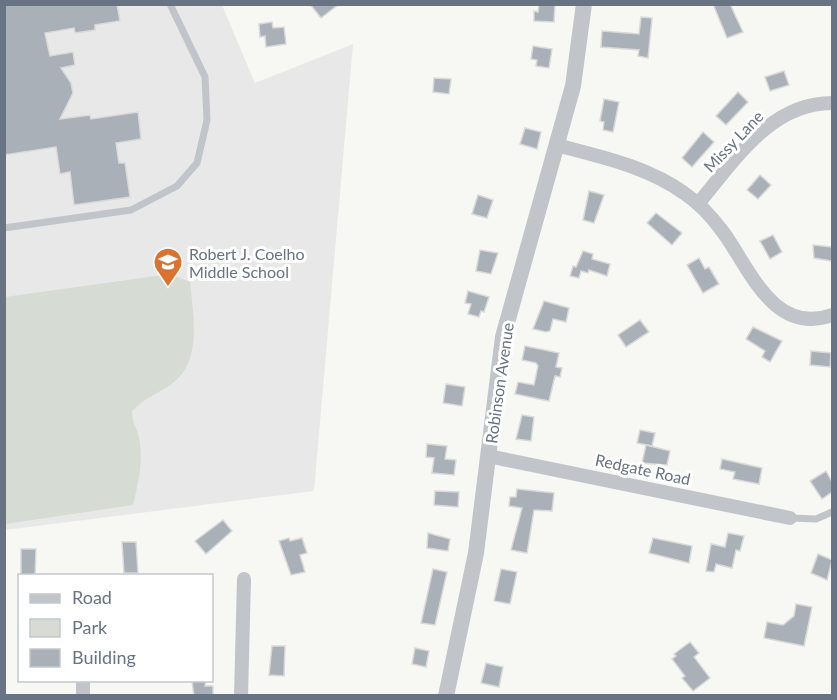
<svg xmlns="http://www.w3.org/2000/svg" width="837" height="700" font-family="Lato,sans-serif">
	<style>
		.built { fill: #e8e8e8 }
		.green { fill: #d6dcd4 }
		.building { fill: #aab0b7; stroke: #d9d9d7; stroke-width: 1.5 }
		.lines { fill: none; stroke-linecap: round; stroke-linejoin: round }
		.service { stroke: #c1c4c8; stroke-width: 7 }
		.minor { stroke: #c1c4c8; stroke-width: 14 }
		.tertiary { stroke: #c1c4c8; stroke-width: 16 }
		.labels { text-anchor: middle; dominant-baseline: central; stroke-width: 6; stroke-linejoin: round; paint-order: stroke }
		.street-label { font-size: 16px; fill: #687384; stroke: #fff }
		.poi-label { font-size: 16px; fill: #687384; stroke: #fff; text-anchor: start }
	</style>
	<rect width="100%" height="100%" fill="#f7f7f4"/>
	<path class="built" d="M4,5H222L255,83L353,44L314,491L5,530Z"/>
	<path class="green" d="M170,274L190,282C193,313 202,359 175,381C161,393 145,397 132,411C132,424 137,427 139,438C144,459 138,484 133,505L5,524V297Z"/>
	<g class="building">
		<path d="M4,4H117L120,21L95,25V30L75,33L74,28L45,33L50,56L73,52L75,65L61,68L71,83L73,93L60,119L90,115L91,119L138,112L141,139L116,143L119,163H125L130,197L74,205L70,172L60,174L56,147L4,155Z"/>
		<path d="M310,4H339L321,18Z"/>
		<path d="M539,4H555L554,22L534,21V11L538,12Z"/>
		<path d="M713,4H730L743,32L727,38Z"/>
		<path d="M641,17L652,18L648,58L638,56L639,50L601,47L602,31L639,34Z"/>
		<path d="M272,22L273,28L284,27L286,44L266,47L265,36L260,37L259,24Z"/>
		<path d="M533,46L552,49L549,68L536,66L537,60L531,59Z"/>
		<path d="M784,71L789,85L770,91L765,77Z"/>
		<path d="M434,78L451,79L449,94L433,92Z"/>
		<path d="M738,92L748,102L726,125L716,116Z"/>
		<path d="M604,99L619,102L613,132L603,130L604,122L600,121Z"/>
		<path d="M525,128L541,132L537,149L520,144Z"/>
		<path d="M703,132L714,142L692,167L682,158Z"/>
		<path d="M760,175L771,185L758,199L747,190Z"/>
		<path d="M589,191L604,195L594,223L583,220Z"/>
		<path d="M478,195L493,200L487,218L472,214Z"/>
		<path d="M656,213L682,233L672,245L647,223Z"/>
		<path d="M773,235L782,252L770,259L760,241Z"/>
		<path d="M813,245L832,247V261L814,258Z"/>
		<path d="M480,250L498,253L491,274L476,271Z"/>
		<path d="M583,251L593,254L592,259L610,264L607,276L589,270L588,273L581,271L579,278L570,276L573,266L576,267Z"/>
		<path d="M699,258L705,269L709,267L719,284L703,293L687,265Z"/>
		<path d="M468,291L489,297L484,312L481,311L479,317L468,314L471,304L465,303Z"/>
		<path d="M544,301L569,308L566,322L553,319L550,331L546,332L533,329Z"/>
		<path d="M640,320L649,332L626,347L618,335Z"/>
		<path d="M753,327L782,341L770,362L762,357L765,351L746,339Z"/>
		<path d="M525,346L559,353L556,367L562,368L560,377L555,376L549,401L515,394L518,382L534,385L538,366L536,363L522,360Z"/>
		<path d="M811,351L831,353L830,367L810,365Z"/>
		<path d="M446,384L465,387L462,406L443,403Z"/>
		<path d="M522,415L534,417L531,441L516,439Z"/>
		<path d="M640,430L655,433L652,446L637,443Z"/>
		<path d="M427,444L447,446L445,459L456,460L454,475L432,473L434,458L426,457Z"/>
		<path d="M646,445L670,451L667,465L642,463Z"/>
		<path d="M722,459L762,468L759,484L733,479L735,472L720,469Z"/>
		<path d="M826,471L832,482V492L822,499L810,481Z"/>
		<path d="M517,489L554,493L552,511L534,510L527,553L511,550L522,508L509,506L510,497H516Z"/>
		<path d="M435,491L459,492L458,507L434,505Z"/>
		<path d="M223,520L232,531L206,554L195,541Z"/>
		<path d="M428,533L450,539L448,551L427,548Z"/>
		<path d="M728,533L744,536L740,551L736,550L732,568L716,564L714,572L706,571L711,544L725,547Z"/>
		<path d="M289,538L290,541L302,538L307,553L300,555L305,572L291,575L279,541Z"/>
		<path d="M653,538L692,546L689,563L649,553Z"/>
		<path d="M122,542H136L138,573H124Z"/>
		<path d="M21,549H36L35,576H21Z"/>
		<path d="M818,554L832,560L827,580L811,573Z"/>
		<path d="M433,569L447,572L435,625L421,623Z"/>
		<path d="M501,569L517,572L510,604L494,601Z"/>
		<path d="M796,604L812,607L804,646L764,638L767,622L783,625L794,616Z"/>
		<path d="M690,642L699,653L694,657L710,678L693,691L682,678L685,676L672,659L676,656L674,654Z"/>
		<path d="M272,646H285L284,676L269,675Z"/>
		<path d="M415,648L429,651L426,667L412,664Z"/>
		<path d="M486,663L503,667L499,687L481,683Z"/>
		<path d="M192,681H206L205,686H213V696H194Z"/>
	</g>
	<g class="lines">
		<g class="service">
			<path d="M4,228L131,210L177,186L197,163L207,120L205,77L170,4"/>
			<path d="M790,518L816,519L832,512"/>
		</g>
		<g class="minor">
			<path d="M557,145C600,157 647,166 684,193C699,203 712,217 723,232C749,267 773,336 832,315"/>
			<path d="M698,204C734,161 770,103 832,103"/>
			<path d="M488,456L790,518"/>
			<path d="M83,680V696"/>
			<path d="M241,696L244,579"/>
		</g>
		<path class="tertiary" d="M446,696L476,553L503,337L573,86L584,4"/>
	</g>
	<defs>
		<g id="school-pin" transform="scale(1.5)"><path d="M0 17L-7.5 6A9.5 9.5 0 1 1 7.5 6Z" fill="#db7230" stroke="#fff"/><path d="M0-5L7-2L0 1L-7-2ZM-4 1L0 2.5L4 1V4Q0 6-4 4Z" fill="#fff"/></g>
	</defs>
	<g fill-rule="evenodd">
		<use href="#school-pin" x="168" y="262"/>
	</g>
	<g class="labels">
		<g class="street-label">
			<text transform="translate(733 141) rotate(-46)">Missy Lane</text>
			<text transform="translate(499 383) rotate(-82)">Robinson Avenue</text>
			<text transform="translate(643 469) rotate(12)">Redgate Road</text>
		</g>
		<g class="poi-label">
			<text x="189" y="253">Robert J. Coelho<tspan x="189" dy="18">Middle School</tspan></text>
		</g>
	</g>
	<rect width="837" height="700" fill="none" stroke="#687384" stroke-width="12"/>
	<rect x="18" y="574" width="195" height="108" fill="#ffffff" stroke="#c3c7ce" stroke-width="1.5"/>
	<rect x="30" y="594" width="30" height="9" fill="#c1c4c8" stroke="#c3c7ce" stroke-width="1.5"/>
	<text x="72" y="604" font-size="18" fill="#687384">Road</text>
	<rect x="30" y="619" width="30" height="18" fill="#d6dcd4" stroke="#c3c7ce" stroke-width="1.5"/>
	<text x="72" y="634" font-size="18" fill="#687384">Park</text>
	<rect x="30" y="649" width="30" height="18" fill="#aab0b7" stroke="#c3c7ce" stroke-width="1.5"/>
	<text x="72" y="664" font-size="18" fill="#687384">Building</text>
</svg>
